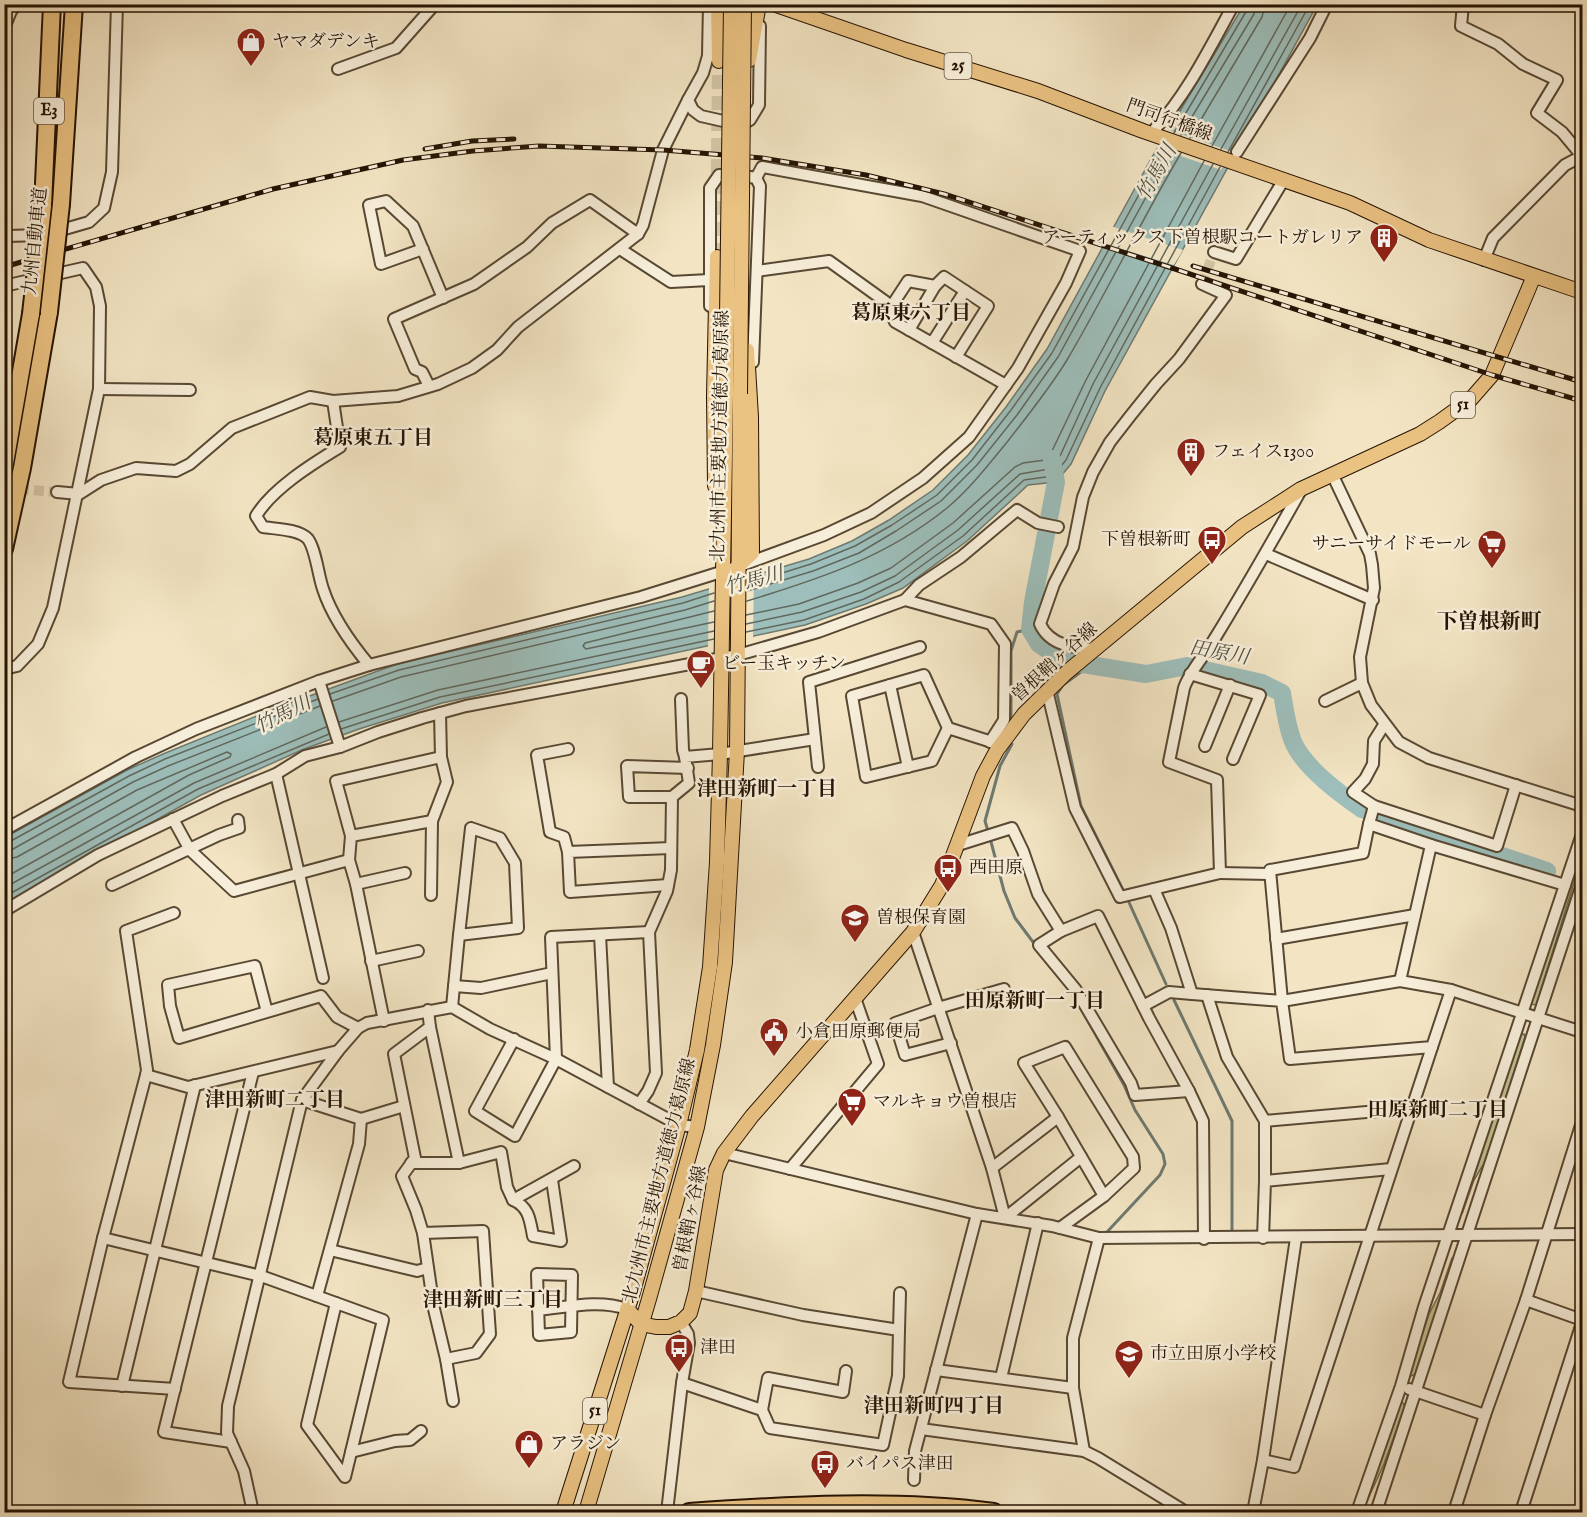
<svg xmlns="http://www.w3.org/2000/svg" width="1587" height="1517" font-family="'IM FELL English','Noto Serif JP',serif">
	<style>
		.green { fill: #c0c390; stroke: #726b4a; stroke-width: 1.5 }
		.water { fill: #9dbeba; stroke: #6d7a71; stroke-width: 1.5 }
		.pier { fill: #f3e5c4 }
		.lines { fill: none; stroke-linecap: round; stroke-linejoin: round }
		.shore { stroke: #61685e; stroke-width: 1.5 }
		.stream { stroke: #6d7a71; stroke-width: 3 }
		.river { stroke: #9dbeba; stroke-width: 18 }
		.minor-tunnel { stroke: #d4c6a7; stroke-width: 10; stroke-dasharray: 10 5; stroke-linecap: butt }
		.major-tunnel { stroke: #d4c6a7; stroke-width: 14; stroke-dasharray: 14 7; stroke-linecap: butt }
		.minor-casing { stroke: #584833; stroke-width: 14 }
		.major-casing { stroke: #251303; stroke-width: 16 }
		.highway-casing { stroke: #251303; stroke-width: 20 }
		.minor { stroke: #f7eed9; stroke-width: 10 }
		.major { stroke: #eac282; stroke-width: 14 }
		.highway { stroke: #eac282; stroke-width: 16 }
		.rail-casing { stroke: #251303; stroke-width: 5 }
		.rail { stroke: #f7eed9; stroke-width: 3; stroke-dasharray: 9; stroke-linecap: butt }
		.major-bridge-casing { stroke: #251303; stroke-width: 16; stroke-linecap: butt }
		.highway-bridge-casing { stroke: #251303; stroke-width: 20; stroke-linecap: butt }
		.major-bridge { stroke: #eac282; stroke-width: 14 }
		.highway-bridge { stroke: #eac282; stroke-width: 16 }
		.labels { text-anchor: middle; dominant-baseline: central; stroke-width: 5; stroke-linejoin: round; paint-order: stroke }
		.shield { fill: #f7eed9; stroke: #645543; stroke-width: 1.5 }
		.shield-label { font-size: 16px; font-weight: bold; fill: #251303 }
		.poi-label { font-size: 18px; fill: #251303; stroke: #f7eed9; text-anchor: start }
		.street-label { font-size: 18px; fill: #251303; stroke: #f7eed9 }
		.water-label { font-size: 20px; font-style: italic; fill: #4f4f43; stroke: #f7eed9 }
		.neighbourhood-label { font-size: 20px; font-weight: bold; fill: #251303; stroke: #f7eed9 }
		.quarter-label { font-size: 21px; font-weight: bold; fill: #251303; stroke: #f7eed9 }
	</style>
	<rect width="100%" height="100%" fill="#f3e5c4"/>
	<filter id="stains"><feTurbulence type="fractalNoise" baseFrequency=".00333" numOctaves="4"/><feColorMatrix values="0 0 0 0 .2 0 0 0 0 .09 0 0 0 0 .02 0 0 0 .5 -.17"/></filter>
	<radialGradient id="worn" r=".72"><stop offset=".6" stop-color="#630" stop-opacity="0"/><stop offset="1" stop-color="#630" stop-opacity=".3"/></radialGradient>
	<g class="green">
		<path d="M1582,857L1536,1005L1530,1004L1567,890L1579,869Z"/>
		<path d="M1524,1034L1525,1037L1486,1160L1474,1180L1462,1214L1520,1035Z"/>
		<path d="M1452,1258H1454L1416,1374L1411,1376L1409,1373L1429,1314L1440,1293Z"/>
		<path d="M1400,1403H1403L1405,1407L1384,1464L1362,1512Z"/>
	</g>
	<path class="water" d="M1244,5H1317L1105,391L1071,464L1056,482L1028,485L967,541L903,588L866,604L805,625L442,703L359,729L304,749L201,795L5,904L4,838L127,770L163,754L274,709L397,664L682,597L809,559L852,541L889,520L933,490L968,455L1006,407L1047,349L1152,157Z"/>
	<g class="pier">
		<path d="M1166,129L1233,152L1221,170L1155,147Z"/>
		<path d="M1111,226L1183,250L1174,265L1102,243Z"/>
		<path d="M754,572L753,639L708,649L709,585Z"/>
	</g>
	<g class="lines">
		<g class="shore">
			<path d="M1174,133L1247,10L1248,4"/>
			<path d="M1181,135L1254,14L1256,4"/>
			<path d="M1190,138L1262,17L1265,4"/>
			<path d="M1212,146L1291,4"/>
			<path d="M1221,149L1302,4"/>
			<path d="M1228,152L1310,4"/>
			<path d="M747,584L811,564L855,546L892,525L937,495L972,460L1011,410L1052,353L1165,147"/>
			<path d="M747,591L813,571L859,553L896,531L941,501L977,465L1017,415L1058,357L1172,150"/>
			<path d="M747,601C819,579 887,557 947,508C970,489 989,464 1008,441C1028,415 1050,388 1067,360C1107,292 1141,221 1181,153"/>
			<path d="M746,615L799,604L858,583L891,568L953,523L1015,467L1023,463L1045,460L1052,451L1086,380L1204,161"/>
			<path d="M714,622L586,649L583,646L585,643L714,611"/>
			<path d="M746,624L802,612L861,592L895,576L958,530L1020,474L1049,469L1060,456L1093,384L1213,164"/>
			<path d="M746,632L804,620L864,599L899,582L963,536L1024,480L1053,476L1066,460L1100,388L1220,167"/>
			<path d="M330,694L399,670L683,603L714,593"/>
			<path d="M333,701L401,677L685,610L714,601"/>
			<path d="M339,722L438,690L714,631"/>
			<path d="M341,729L440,697L714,639"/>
			<path d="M4,843L9,842L129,776L165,759L318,699"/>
			<path d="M4,851L13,849L133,782L168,766L320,706"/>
			<path d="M4,860L17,857L137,790L227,752L231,754L230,757L189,775L4,878"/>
			<path d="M4,888L194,783L326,727"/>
			<path d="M4,897L198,789L329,734"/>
		</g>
		<g class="stream">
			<path d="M1089,666L1063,685L1057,694L1081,806L1124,892"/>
			<path d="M1011,718V651L1017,632L1030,629"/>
			<path d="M988,831L985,821L1000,766L1012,744"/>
			<path d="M990,838L1004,891L1015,918L1036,946"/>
			<path d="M1127,898L1166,984"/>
			<path d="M1174,1000L1232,1121V1233"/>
			<path d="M1080,1007L1124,1085L1135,1110L1163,1154L1165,1164L1160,1175L1107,1232"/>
		</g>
		<path class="river" d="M1052,459L1056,482L1033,602L1030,629L1039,644L1064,661L1146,674L1187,666L1262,683L1282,693C1285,710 1287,728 1294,744C1306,769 1340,794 1362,809L1547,871"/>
		<g class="minor-tunnel">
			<path d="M1202,284L1214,252"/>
			<path d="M4,488L57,492"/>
		</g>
		<path class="major-tunnel" d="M717,257L719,61"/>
		<g class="minor-casing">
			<g id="minor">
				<path d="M709,4L708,56L703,73L688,100L693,110L701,116L741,125L750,120L759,105L760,26"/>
				<path d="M1463,4L1461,26L1498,44L1523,64L1557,80L1537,113L1562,132L1582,156L1565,165L1493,238L1484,260"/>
				<path d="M4,28L11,11L17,4"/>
				<path d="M338,69L396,48L435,4"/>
				<path d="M1155,129C1188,93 1210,47 1234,4"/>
				<path d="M1237,152L1310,38L1327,4"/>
				<path d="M750,177L756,178L760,186L753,362"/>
				<path d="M4,233L6,236L44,235L89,222L104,208L112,172L117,4"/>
				<path d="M423,249L381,264L369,205L386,201L413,226L443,298"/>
				<path d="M620,249L671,282L709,280"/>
				<path d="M1214,252L1236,259L1283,181"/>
				<path d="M757,271L829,261L886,302L895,322L1006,385"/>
				<path d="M4,286L83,268L96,287L100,306L99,389L53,608L38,644L17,666L4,669"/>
				<path d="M710,306V188L719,175L735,176"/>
				<path d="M889,310L908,281L935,286L944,277L988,306L956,357"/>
				<path d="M909,330L935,286"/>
				<path d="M932,343L965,291"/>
				<path d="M429,386L422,372L415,369L394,319L474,284L527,247L552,223L590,200L638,234"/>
				<path d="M99,389L190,390"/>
				<path d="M333,401L340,447C312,464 272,489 256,516L263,527C275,529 299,529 308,539C316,550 318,575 323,589C332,617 350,642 369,665"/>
				<path d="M1333,476L1370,554L1372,565L1374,588L1360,657L1362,683L1371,705L1399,742L1429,758L1582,806"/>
				<path d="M57,492L79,494L101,480L136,468L176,471L190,464L232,428L310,397L333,401L398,396L438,384L472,368L497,350L518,327L638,234L643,225L663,150L688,100"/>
				<path d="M1266,554L1373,600"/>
				<path d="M905,600L919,585L961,557L1017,510L1038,523L1058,527"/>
				<path d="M1096,649C1074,648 1050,646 1040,624L1054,584L1073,547L1083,497L1093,472L1110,442L1131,415L1156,384L1179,359L1226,295L1202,284"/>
				<path d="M1190,674L1260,695L1233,759"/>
				<path d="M319,681L340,747"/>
				<path d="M890,685L908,767"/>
				<path d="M1047,690L1075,808L1120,897L1220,873L1217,780L1169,762L1184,688C1189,672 1206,654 1215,638C1245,589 1273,540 1301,490"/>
				<path d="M681,699L683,750L685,757"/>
				<path d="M1325,701L1362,683"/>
				<path d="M440,713L441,757"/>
				<path d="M948,728L932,761L866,777L852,696L924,675L948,728L995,743"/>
				<path d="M1205,746L1230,685"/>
				<path d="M568,749L537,755L550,832L564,837L568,852"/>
				<path d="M818,767L809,682L920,647"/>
				<path d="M276,774L323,978"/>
				<path d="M672,797H629L627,766L688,768"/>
				<path d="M1374,806L1353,792L1365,779L1373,764L1374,741L1384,725"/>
				<path d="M173,819L190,850L234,891L349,860L356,884L384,1021"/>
				<path d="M1369,824L1363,853L1270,870L1282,1001L1400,981"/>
				<path d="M471,828L500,838L515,863L518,928L459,935Z"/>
				<path d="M4,830L136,757L196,729L319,681L369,665L641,597L737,567L824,535L871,513L923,478L969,437L1018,368L1066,283L1080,251L922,196L762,167L756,178"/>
				<path d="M958,845L1012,828L1023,851L1038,894L1061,931L1098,916L1149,1018L1189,1091L1203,1121L1204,1239"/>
				<path d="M1431,845L1369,824L1374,806L1497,846L1516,785"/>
				<path d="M349,860L351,836L336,781L441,757L447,782L432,821L351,836"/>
				<path d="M1220,873L1270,874"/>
				<path d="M356,884L405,873"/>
				<path d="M112,885L219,835L239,828L238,820"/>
				<path d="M668,885L570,892L568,852L671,848"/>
				<path d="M1565,885L1431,845L1400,981L1451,990L1582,1032"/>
				<path d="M431,895L432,821"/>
				<path d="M4,911L98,855L222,796L276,774L305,756L340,747L378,732L422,718L466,706L738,655L818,632L905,600L991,624L1005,644L1004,720L990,742"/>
				<path d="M1061,931L1039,945L1076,990L1131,1083L1135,1095L1189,1091"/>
				<path d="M913,932L992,1168L1005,1218"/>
				<path d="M600,935L608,1087"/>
				<path d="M1276,939L1415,915"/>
				<path d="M371,961L418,951"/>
				<path d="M454,986L481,988L552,973"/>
				<path d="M1192,994L1282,1001L1290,1059L1432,1047L1451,990"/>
				<path d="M1207,995L1227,1057L1265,1121"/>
				<path d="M1143,1006L1169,992L1192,994L1171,928L1154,889"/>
				<path d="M452,1007L459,935"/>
				<path d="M428,1010L430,1027L394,1054L415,1158L402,1176L416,1210L423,1233L434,1309L446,1359L453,1401"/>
				<path d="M267,1012L255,966L168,985L170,1006L179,1038L321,996L337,1017L358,1028"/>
				<path d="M430,1027L459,1163"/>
				<path d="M514,1039L475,1111L515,1136L556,1059L551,937L649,932"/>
				<path d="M951,1043L905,1055L895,1023L938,1008L1004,989"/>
				<path d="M146,1075L147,1070L126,931L174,913"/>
				<path d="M302,1100L361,1119L359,1144L317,1296"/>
				<path d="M639,1104L648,1091L656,1073L649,932L667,891L671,870L672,797L689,783L685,757L720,754L815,739"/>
				<path d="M1058,1117L1104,1196"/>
				<path d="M361,1119L404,1106"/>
				<path d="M724,1153L977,1214L1052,1226L1099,1238L1582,1234"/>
				<path d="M411,1163H459L501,1152L507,1187L513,1200L574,1166"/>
				<path d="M992,1168L1058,1117L1024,1063L1065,1047L1133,1157L1134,1168L1104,1196L1060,1228"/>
				<path d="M790,1169L878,1064L855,998"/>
				<path d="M1265,1181V1121L1412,1108"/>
				<path d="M513,1200C529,1207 530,1220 533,1236L561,1241L552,1180"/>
				<path d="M1005,1218L1081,1157"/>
				<path d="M423,1233L483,1231L490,1334L476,1353L446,1359"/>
				<path d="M103,1238L261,1276L336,1303"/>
				<path d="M1263,1238L1265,1181L1391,1169"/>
				<path d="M330,1250L417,1271L428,1268"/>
				<path d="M537,1274L572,1275L571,1332L539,1335Z"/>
				<path d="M1526,1300L1582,1320"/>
				<path d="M336,1303L383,1320L345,1477L307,1425Z"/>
				<path d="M538,1310C568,1307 599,1299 627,1309"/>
				<path d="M899,1330L900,1293"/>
				<path d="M936,1370L1073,1388"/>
				<path d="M1001,1378L1038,1223"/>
				<path d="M682,1383L762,1410L770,1428L883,1445L898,1376L899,1330L803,1315L696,1291"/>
				<path d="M122,1386L195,1085"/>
				<path d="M175,1389L69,1382L103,1238L146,1075L188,1087L338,1051"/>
				<path d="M1409,1389L1485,1415"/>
				<path d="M762,1410L768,1378L843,1392L846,1371"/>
				<path d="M921,1429L1084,1451L1098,1458L1186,1512"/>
				<path d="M231,1442L164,1432L253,1072"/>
				<path d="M1084,1451L1073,1388V1338L1099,1238"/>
				<path d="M351,1452L395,1441L410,1440L421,1431"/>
				<path d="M1263,1460L1294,1467L1432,1047"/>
				<path d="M914,1480L915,1451L977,1214"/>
				<path d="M253,1512L244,1471L227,1433L228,1406L302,1100L338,1051L358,1028L367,1023L452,1007L490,1029L556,1059L679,1125L697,1127"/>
				<path d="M667,1512L682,1383L689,1343L688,1334L681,1322"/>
				<path d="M1253,1512L1263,1460L1296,1238"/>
				<path d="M1357,1512L1401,1386L1424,1307L1582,834"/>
				<path d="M1376,1512L1582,884"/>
				<path d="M1454,1512L1485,1415L1526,1300L1582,1122"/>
				<path d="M1521,1512L1582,1323"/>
			</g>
		</g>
		<g class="major-casing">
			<g id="major">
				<path d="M718,4L719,61"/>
				<path d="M773,4L906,50L1038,91L1143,131L1350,203L1429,240L1582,292"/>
				<path d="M749,60L759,4"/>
				<path d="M715,486L714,396L717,257"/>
				<path d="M737,567L752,553L751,417L747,350"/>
				<path d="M627,1309L641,1324L656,1327H669L681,1322L690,1313L696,1291L716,1170L724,1153L752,1116L913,932L942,885L983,776L997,750L1024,714L1067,672L1242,527L1301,489L1420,434L1439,422L1471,399L1492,375L1534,276"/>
				<path d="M563,1512L633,1292L679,1125L697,1050L710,967L717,862L720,754L726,394"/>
				<path d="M586,1512L649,1299L697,1127L713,1045L725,962L737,751L740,394"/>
			</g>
		</g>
		<g class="highway-casing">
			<g id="highway">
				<path d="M61,204L74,4"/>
				<path d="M43,206L52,4"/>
				<path d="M4,469L31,314"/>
				<path d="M4,549L22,468L49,312"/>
				<path d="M689,1512C790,1505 894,1499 994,1512"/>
			</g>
		</g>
		<use href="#minor" class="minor"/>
		<use href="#major" class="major"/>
		<use href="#highway" class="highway"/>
		<g class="rail-casing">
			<g id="rail">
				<path d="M425,149L472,141L514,139"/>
				<path d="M1193,266L1582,382"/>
				<path d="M4,267L273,189L403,160L473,151L539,146L663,150L762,158L866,175L944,194L1172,268L1492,375L1582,401"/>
			</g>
		</g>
		<use href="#rail" class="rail"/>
		<g class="major-bridge-casing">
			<g id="major-bridge">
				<path d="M726,394L731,4"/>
				<path d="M740,394L744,4"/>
			</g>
		</g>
		<g class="highway-bridge-casing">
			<g id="highway-bridge">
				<path d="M49,312L61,204"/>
				<path d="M31,314L43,206"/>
			</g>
		</g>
		<use href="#major-bridge" class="major-bridge"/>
		<use href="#highway-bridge" class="highway-bridge"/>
	</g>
	<defs>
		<g id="shop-pin" transform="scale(1.5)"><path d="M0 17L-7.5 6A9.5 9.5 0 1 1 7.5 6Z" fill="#8f2418" stroke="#f7eed9"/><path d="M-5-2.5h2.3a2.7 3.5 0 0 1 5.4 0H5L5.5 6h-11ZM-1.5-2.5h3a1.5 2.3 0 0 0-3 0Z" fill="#fff"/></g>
		<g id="building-pin" transform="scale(1.5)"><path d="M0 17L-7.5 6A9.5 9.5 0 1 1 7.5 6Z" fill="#8f2418" stroke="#f7eed9"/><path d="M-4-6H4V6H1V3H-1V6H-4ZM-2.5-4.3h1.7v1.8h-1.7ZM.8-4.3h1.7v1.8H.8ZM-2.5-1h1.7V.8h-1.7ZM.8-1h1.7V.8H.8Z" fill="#fff"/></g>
		<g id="bus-pin" transform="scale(1.5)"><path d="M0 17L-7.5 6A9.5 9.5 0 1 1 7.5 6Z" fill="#8f2418" stroke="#f7eed9"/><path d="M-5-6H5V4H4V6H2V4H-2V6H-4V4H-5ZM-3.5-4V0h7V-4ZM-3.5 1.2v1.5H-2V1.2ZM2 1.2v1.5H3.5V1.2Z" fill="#fff"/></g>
		<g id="supermarket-pin" transform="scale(1.5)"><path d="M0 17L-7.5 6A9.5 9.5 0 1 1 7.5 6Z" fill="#8f2418" stroke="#f7eed9"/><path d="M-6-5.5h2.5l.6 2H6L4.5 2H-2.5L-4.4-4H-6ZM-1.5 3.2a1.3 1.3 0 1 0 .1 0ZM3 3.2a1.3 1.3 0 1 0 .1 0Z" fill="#fff"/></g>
		<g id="cafe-pin" transform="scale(1.5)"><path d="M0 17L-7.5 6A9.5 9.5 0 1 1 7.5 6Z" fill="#8f2418" stroke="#f7eed9"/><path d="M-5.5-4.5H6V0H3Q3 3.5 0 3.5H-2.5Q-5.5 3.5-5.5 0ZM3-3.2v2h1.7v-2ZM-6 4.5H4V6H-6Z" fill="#fff"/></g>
		<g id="school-pin" transform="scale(1.5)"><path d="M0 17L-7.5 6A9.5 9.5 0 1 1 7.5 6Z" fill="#8f2418" stroke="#f7eed9"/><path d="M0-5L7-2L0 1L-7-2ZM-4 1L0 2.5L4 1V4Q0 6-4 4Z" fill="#fff"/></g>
		<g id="civic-pin" transform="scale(1.5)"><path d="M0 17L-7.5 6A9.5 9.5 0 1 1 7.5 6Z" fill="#8f2418" stroke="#f7eed9"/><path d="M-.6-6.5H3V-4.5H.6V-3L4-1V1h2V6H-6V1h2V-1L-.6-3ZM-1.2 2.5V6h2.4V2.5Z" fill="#fff"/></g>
	</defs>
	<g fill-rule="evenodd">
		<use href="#shop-pin" x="251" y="42"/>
		<use href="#building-pin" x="1384" y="238"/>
		<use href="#building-pin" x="1191" y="452"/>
		<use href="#bus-pin" x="1212" y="540"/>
		<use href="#supermarket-pin" x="1492" y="544"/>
		<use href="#cafe-pin" x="701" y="664"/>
		<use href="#bus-pin" x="948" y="868"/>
		<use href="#school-pin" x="855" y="918"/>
		<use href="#civic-pin" x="774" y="1032"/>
		<use href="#supermarket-pin" x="852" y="1102"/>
		<use href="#bus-pin" x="679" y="1348"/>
		<use href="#school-pin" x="1129" y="1354"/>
		<use href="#shop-pin" x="529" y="1444"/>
		<use href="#bus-pin" x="825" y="1464"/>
	</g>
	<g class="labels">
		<g class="shield">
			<rect x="944.5" y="53" width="27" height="26" rx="4.5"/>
			<rect x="34" y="98" width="30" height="26" rx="4.5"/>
			<rect x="1451" y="392" width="24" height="26" rx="4.5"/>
			<rect x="583" y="1398" width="24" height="26" rx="4.5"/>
		</g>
		<g class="shield-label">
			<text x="958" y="66">25</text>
			<text x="49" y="111">E3</text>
			<text x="1463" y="405">51</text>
			<text x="595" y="1411">51</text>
		</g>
		<g class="poi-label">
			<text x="272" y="42">ヤマダデンキ</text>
			<text x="1363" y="238" text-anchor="end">アーティックス下曽根駅コートガレリア</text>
			<text x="1212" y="452">フェイス1300</text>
			<text x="1191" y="540" text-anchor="end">下曽根新町</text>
			<text x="1471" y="544" text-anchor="end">サニーサイドモール</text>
			<text x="722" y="664">ビー玉キッチン</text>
			<text x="969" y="868">西田原</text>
			<text x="876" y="918">曽根保育園</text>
			<text x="795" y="1032">小倉田原郵便局</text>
			<text x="873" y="1102">マルキョウ曽根店</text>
			<text x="700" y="1348">津田</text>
			<text x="1150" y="1354">市立田原小学校</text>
			<text x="550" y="1444">アラジン</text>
			<text x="846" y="1464">バイパス津田</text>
		</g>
		<g class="street-label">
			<text transform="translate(1169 121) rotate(20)">門司行橋線</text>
			<text transform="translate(36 241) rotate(-84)">九州自動車道</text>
			<text transform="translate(721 436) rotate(-89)">北九州市主要地方道徳力葛原線</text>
			<text transform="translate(1055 663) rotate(-42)">曽根鞘ヶ谷線</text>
			<text transform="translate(660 1181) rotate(-76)">北九州市主要地方道徳力葛原線</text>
			<text transform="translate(691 1219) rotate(-79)">曽根鞘ヶ谷線</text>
		</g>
		<g class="water-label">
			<text transform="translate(1157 173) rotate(-61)">竹馬川</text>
			<text transform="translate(754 581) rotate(-15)">竹馬川</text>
			<text transform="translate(1219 653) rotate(10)">田原川</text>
			<text transform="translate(283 715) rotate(-27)">竹馬川</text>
		</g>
		<g class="neighbourhood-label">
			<text x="911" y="313">葛原東六丁目</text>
			<text x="373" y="438">葛原東五丁目</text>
			<text x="767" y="789">津田新町一丁目</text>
			<text x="1035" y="1001">田原新町一丁目</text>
			<text x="275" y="1100">津田新町二丁目</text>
			<text x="1438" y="1110">田原新町二丁目</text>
			<text x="493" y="1300">津田新町三丁目</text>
			<text x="934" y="1406">津田新町四丁目</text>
		</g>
		<g class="quarter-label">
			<text x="1489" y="622">下曽根新町</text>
		</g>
	</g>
	<rect width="1587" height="1517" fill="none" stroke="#f3e5c4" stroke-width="24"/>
	<rect x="6" y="6" width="1575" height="1505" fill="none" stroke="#251303" stroke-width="3"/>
	<rect x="12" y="12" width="1563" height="1493" fill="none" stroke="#251303" stroke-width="1.5"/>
	<rect width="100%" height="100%" filter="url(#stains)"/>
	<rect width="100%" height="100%" fill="url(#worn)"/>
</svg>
